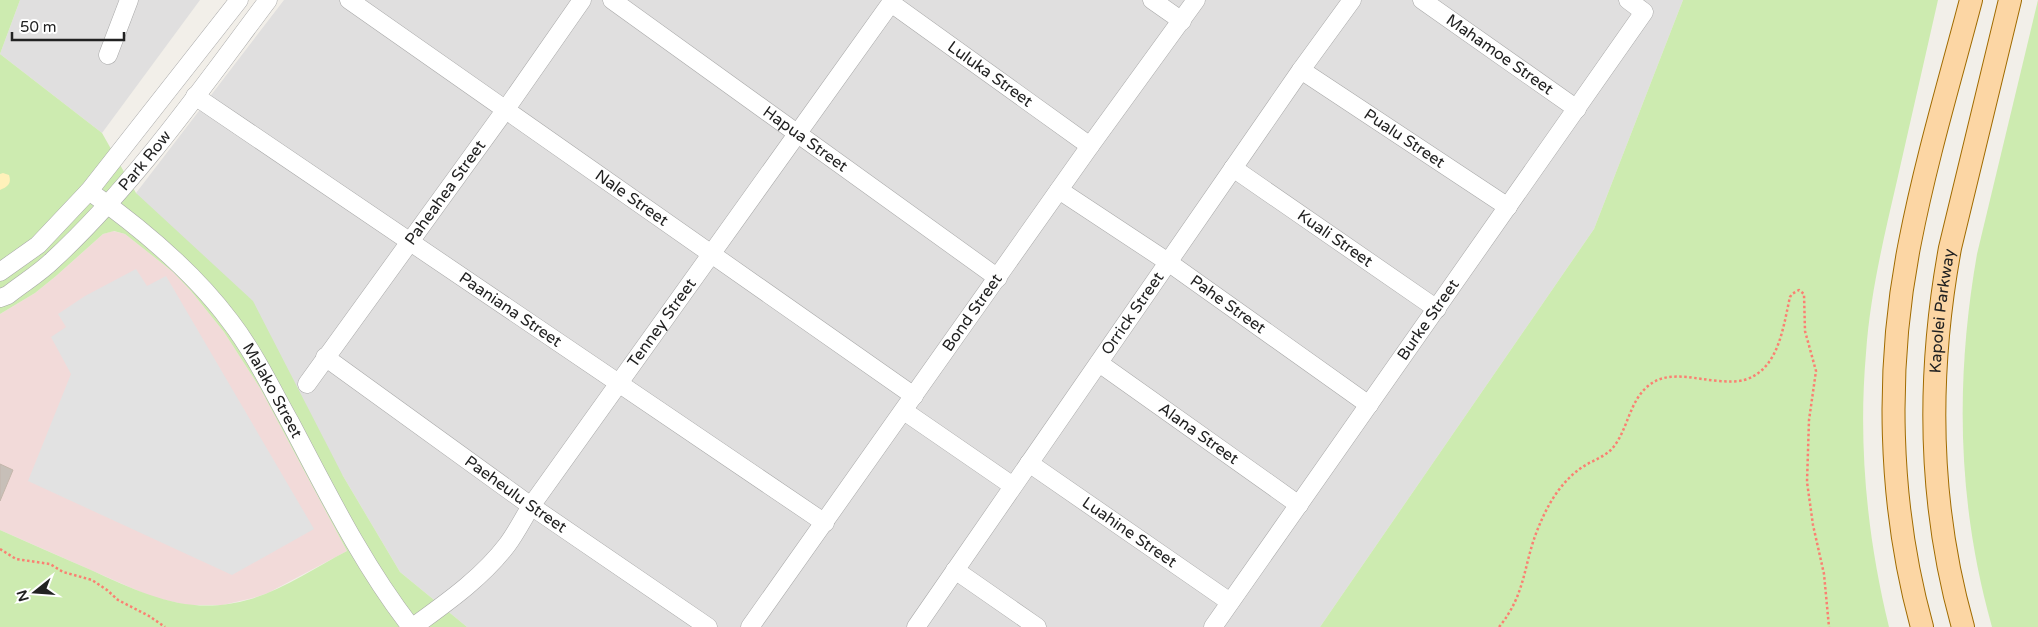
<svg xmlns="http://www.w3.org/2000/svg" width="2038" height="627" font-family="'Varela Round',sans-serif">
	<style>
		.residential { fill: #e0dfdf }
		.commercial { fill: #f2dad9 }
		.grass { fill: #cdebb0 }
		.sand { fill: #fff1ba }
		.parking { fill: #e2e2e2 }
		.building { fill: #c7bfb8; stroke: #c4b6ab }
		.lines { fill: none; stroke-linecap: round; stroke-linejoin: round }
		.minor-casing { stroke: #a9a9a9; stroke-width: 19 }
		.major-casing { stroke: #a06b00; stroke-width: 24 }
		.path { stroke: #fa8072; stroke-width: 2.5; stroke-dasharray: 2.5 2.5; stroke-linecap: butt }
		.minor { stroke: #fff; stroke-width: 18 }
		.major { stroke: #fcd6a4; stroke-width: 22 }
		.labels { text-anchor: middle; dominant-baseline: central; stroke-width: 5; stroke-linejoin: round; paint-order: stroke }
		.street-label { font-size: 16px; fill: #222; stroke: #fff }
	</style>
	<rect width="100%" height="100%" fill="#f2efe9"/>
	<g class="residential">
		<path d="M20,0H200L102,133L0,54Z"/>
		<path d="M284,0H1683L1594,229L1320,627H467L400,572L343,476L136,193Z"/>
	</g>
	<path class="commercial" d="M113,231L125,234L173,272L191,291L224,332L260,388L347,551L268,593L253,598L223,605H187L152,597L0,530V314L35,293L56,276L103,234Z"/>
	<g class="grass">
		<path d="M0,0H20L0,54L102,133L136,193L253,301L343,476L400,572L467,627H0V530C30,543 60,557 91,570C146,595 190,617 251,599C284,589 316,567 347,551L260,388L224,332L191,291L173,272L125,234L114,231L103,234L56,276L35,293L0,314Z"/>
		<path d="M1683,0H1938C1924,62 1910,123 1896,185C1883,241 1870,296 1866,353C1858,445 1867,537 1889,627H1320L1594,229Z"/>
		<path d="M2038,0V627H1992C1957,503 1955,380 1977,254Z"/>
	</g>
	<path class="sand" d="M3,173L9,175C12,184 7,187 0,190V174Z"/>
	<path class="parking" d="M136,269L147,286L166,276L314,529L232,575L28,481L71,374L51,337L66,327L58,314L85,296Z"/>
	<path class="building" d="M0,464L13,470L0,501Z"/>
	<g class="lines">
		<g class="minor-casing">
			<g id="minor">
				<path id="s1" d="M349,0L914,396"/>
				<path id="s2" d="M612,0L998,278"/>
				<path d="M1152,0L1182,21"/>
				<path id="s3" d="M1422,0L1577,109"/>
				<path id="s4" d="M891,3L1090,146"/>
				<path d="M108,55L129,0"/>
				<path id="s5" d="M1301,70L1508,207"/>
				<path id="s6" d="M195,96L825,523"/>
				<path id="s7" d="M1233,168L1437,309"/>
				<path id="s8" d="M1059,190L1168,262L1369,405"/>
				<path id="s9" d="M89,191C141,228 192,270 230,321C254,352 271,388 290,422C327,492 362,564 411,627"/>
				<path d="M0,272L38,245L89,191L239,0"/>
				<path id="s10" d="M0,298L8,295C23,283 40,273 53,260C135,184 201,89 268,0"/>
				<path id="s11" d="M325,357L531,506L708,627"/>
				<path id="s12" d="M1099,363L1299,505"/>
				<path id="s13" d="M307,384L506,109L582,0"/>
				<path d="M904,411L1013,486"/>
				<path id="s14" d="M1029,463L1230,602"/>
				<path d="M955,570L1037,627"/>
				<path id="s15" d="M413,627C446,603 482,578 507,545C516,533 523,519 531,506L893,0"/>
				<path id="s16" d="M750,627L1090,146L1196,0"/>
				<path id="s17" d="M916,627L1301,70L1352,0"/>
				<path id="s18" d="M1213,627L1644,12L1628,0"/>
			</g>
		</g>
		<g class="major-casing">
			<g id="major">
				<path d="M1922,627C1888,504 1885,367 1910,242C1926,160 1950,80 1971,0"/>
				<path id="s19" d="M1963,627C1928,503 1927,374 1950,248L2010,0"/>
			</g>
		</g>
		<g class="path">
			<path d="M0,549L16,559L50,564L63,572L92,580L107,590L118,600L149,616L165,627"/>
			<path d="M1499,627C1527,593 1523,563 1539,526C1548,504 1561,482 1581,468C1592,460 1607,457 1615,445C1628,427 1630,401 1648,386C1660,376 1673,376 1688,377C1703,379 1730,384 1744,380C1779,370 1783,327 1790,297L1792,294L1799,290L1804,294L1805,331L1816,371L1809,420L1807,482L1813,525L1824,574L1829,627"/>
		</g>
		<use href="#minor" class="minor"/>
		<use href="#major" class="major"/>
	</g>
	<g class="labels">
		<g class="street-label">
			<text stroke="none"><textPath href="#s3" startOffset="95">Mahamoe Street</textPath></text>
			<text stroke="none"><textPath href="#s4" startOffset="122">Luluka Street</textPath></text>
			<text stroke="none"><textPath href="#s2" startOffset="238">Hapua Street</textPath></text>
			<text stroke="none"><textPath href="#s5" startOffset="124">Pualu Street</textPath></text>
			<text stroke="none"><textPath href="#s10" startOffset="201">Park Row</textPath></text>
			<text stroke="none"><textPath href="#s13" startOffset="236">Paheahea Street</textPath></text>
			<text stroke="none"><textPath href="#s1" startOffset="345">Nale Street</textPath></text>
			<text stroke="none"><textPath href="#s7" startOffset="124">Kuali Street</textPath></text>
			<text stroke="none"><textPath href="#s8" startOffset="204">Pahe Street</textPath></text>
			<text stroke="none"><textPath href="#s6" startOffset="381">Paaniana Street</textPath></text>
			<text stroke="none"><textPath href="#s19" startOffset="319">Kapolei Parkway</textPath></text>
			<text stroke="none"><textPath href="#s16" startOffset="385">Bond Street</textPath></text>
			<text stroke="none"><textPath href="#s17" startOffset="381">Orrick Street</textPath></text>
			<text stroke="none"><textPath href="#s18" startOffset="375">Burke Street</textPath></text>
			<text stroke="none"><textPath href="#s15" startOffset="396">Tenney Street</textPath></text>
			<text stroke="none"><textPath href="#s9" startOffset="274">Malako Street</textPath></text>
			<text stroke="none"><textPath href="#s12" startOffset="122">Alana Street</textPath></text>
			<text stroke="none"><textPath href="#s11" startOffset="235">Paeheulu Street</textPath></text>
			<text stroke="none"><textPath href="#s14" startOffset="122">Luahine Street</textPath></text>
		</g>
	</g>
	<g transform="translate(35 592) rotate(253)" stroke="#ffffff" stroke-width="4" paint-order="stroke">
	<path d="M0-4L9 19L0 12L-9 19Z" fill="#222222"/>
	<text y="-8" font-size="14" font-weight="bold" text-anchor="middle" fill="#222222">N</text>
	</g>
	<path d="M12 32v8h112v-8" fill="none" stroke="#222222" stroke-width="2.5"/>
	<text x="20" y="32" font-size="15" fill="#222222" stroke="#ffffff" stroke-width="4" paint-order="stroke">50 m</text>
</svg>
